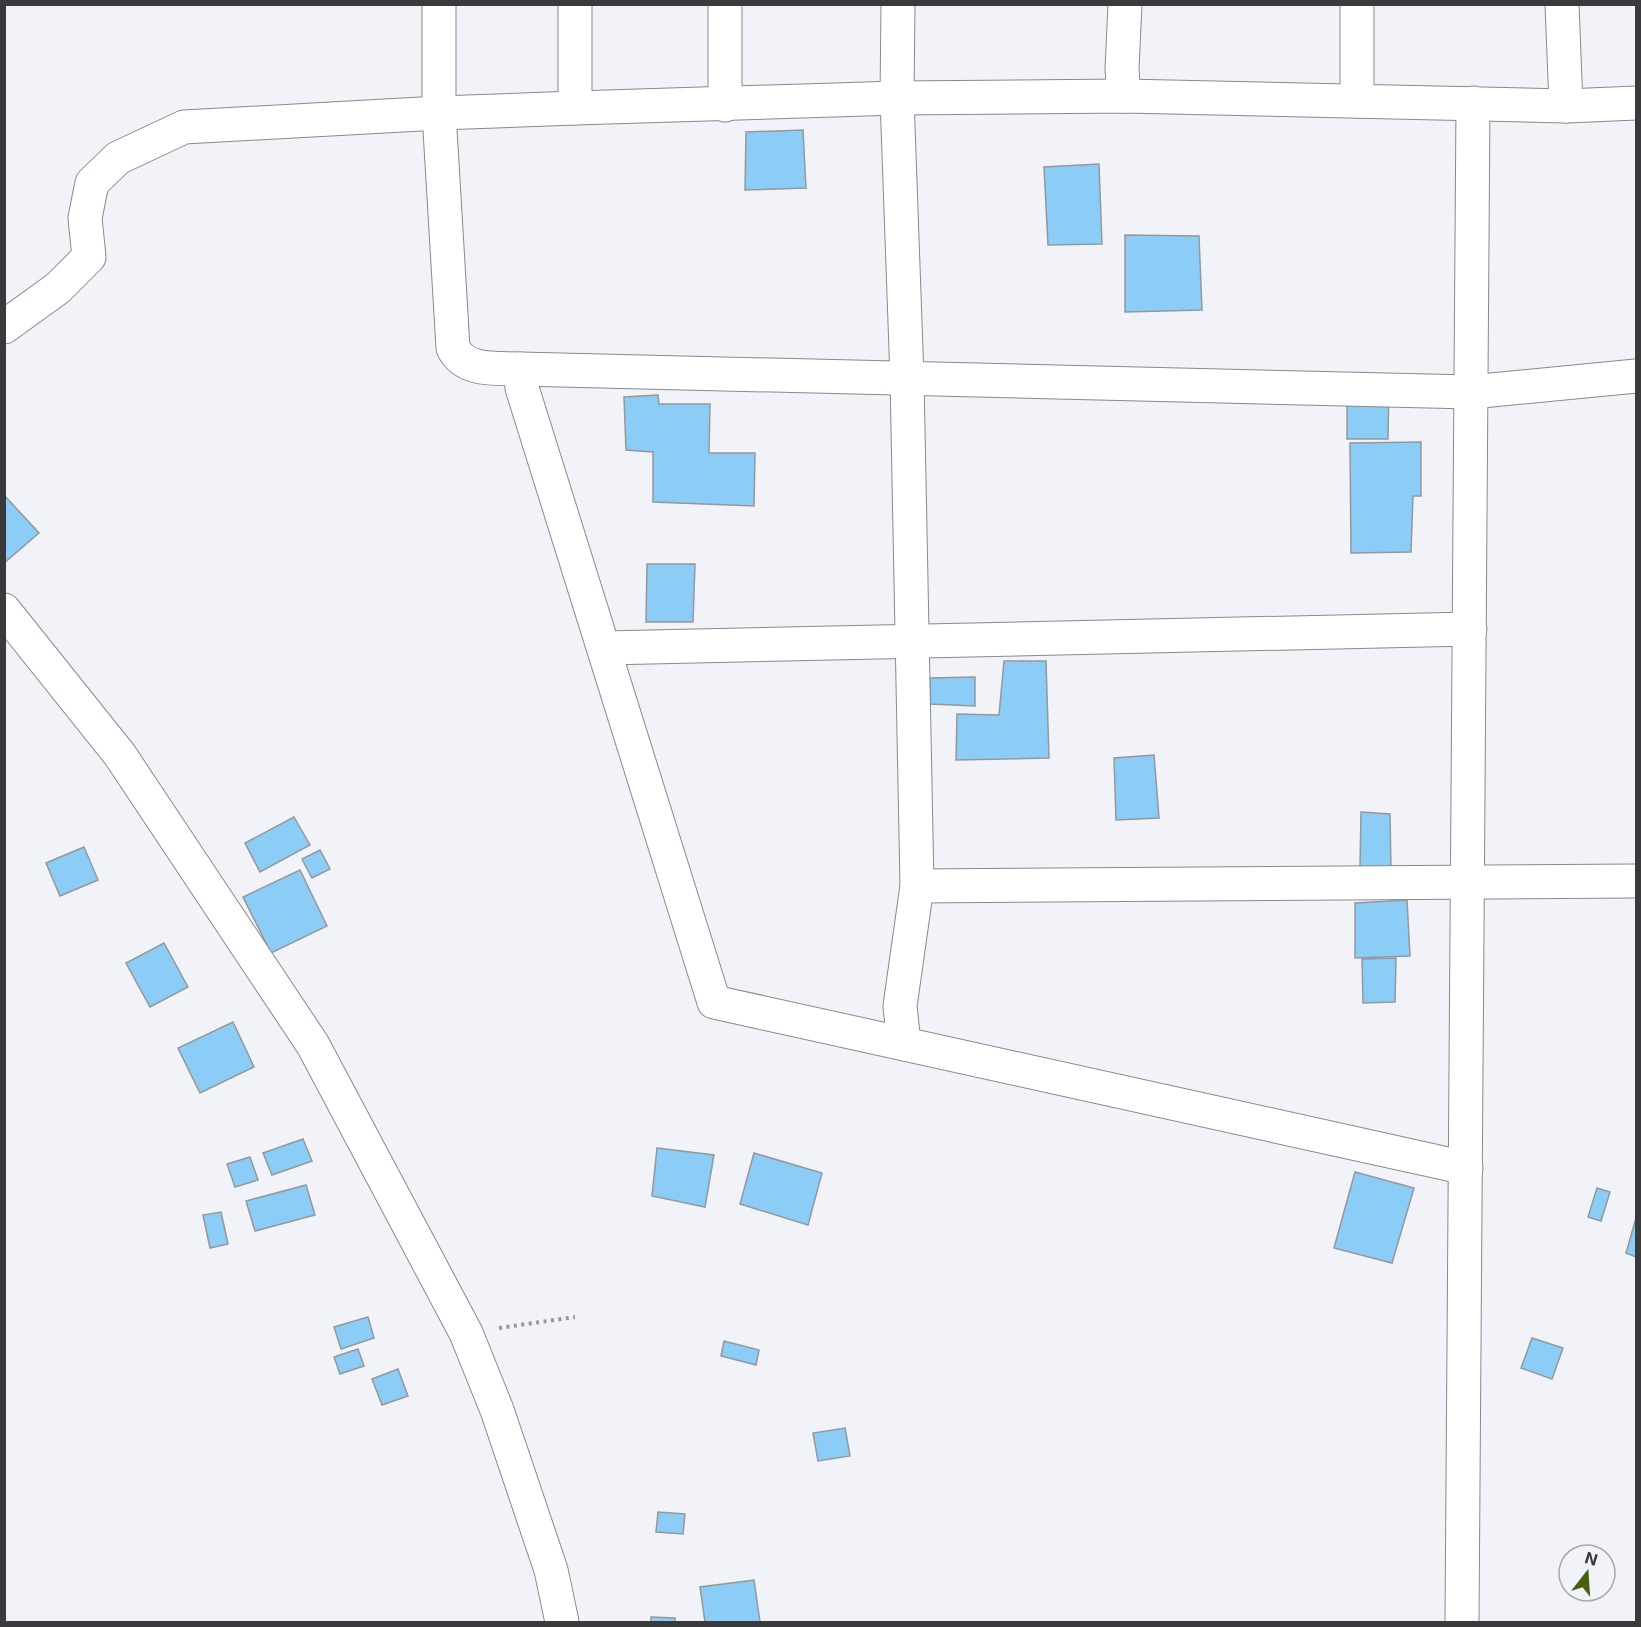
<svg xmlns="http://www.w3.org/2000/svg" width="1641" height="1627" font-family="Inter,sans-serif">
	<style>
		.building { fill: #8bcdf6; stroke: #94989b; stroke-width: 1.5 }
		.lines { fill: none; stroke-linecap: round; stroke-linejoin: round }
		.minor-casing { stroke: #87898e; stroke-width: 35 }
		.path { stroke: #96979b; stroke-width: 4; stroke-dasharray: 3 4.5; stroke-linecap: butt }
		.minor { stroke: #fff; stroke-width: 33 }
	</style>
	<rect width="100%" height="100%" fill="#f1f3f8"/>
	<g class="building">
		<path d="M803,130L806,188L745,190L746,132Z"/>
		<path d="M1099,164L1102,244L1048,245L1044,167Z"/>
		<path d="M1125,235L1199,236L1202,310L1125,312Z"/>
		<path d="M1347,385H1389L1388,439H1347Z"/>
		<path d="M658,395L659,404H710L709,453H755L754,506L653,502V452L626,450L624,397Z"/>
		<path d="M1421,442V496H1413L1411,552L1351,553L1350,443Z"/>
		<path d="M4,495L39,533L4,563Z"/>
		<path d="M647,564H695L693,622H646Z"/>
		<path d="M1004,661H1046L1049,758L956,760L957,714L999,715Z"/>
		<path d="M975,677V706L930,704V678Z"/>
		<path d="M1154,755L1159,818L1116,820L1114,758Z"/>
		<path d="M1361,812L1390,814L1391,869L1360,868Z"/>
		<path d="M294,817L310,845L260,872L245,843Z"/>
		<path d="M84,847L98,880L60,896L46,863Z"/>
		<path d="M320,850L330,869L312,878L302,859Z"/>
		<path d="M300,870L327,926L271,953L243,897Z"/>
		<path d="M1407,900L1410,956L1355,958V903Z"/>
		<path d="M164,943L188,987L150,1007L126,963Z"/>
		<path d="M1396,958L1395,1002L1363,1003L1362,959Z"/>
		<path d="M233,1022L254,1067L200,1093L178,1048Z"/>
		<path d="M303,1139L312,1161L272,1175L263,1153Z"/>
		<path d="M657,1148L714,1155L705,1207L652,1196Z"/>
		<path d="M754,1153L822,1173L808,1225L740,1204Z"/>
		<path d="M250,1157L258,1180L235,1187L227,1164Z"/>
		<path d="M1355,1172L1414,1188L1392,1263L1334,1248Z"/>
		<path d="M306,1185L315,1215L255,1231L246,1201Z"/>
		<path d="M1597,1188L1610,1192L1601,1221L1588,1217Z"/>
		<path d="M221,1212L228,1244L210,1248L203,1215Z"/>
		<path d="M1636,1218V1257L1626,1253Z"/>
		<path d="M368,1317L374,1338L341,1349L334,1327Z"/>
		<path d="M1532,1338L1563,1348L1552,1379L1521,1368Z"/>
		<path d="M724,1341L759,1350L756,1365L721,1356Z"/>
		<path d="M358,1349L364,1366L340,1374L334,1357Z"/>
		<path d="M398,1369L408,1396L382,1405L372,1379Z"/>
		<path d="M845,1428L850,1456L818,1461L813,1433Z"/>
		<path d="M658,1512L685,1514L683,1534L656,1532Z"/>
		<path d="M754,1580L760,1622H705L700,1587Z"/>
		<path d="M651,1617L675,1618V1622H651Z"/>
	</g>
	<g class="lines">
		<g class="minor-casing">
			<g id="minor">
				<path d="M439,4V113L453,348C465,372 496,368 520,369L1471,392L1636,376"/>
				<path d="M575,4V108L897,98L1124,96L1566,106L1636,103"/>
				<path d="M898,4L897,98L907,378L917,886L900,1006L904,1044"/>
				<path d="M1562,4L1566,106"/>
				<path d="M1124,96L1122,69L1125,4"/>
				<path d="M1357,101V4"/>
				<path d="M725,105V4"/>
				<path d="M4,327L58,288L89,257L85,218L92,183L118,158L184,127L439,113L575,108"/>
				<path d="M520,369L522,388L714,1002L1466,1168"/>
				<path d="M4,610L120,755L313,1045L466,1333L497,1410L551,1570L562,1622"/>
				<path d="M604,648L1470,629"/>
				<path d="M917,886L1636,881"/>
				<path d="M1462,1622L1473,103"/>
			</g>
		</g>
		<path class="path" d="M499,1328L575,1317"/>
		<use href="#minor" class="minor"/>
	</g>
	<rect width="1641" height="1627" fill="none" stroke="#393a3c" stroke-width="12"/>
	<g transform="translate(1587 1573) rotate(17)"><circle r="28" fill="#f1f3f8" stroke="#a7a9ad" stroke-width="1.5"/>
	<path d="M0-4.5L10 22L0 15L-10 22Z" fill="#476111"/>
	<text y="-9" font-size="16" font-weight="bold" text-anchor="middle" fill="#393a3c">N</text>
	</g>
</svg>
